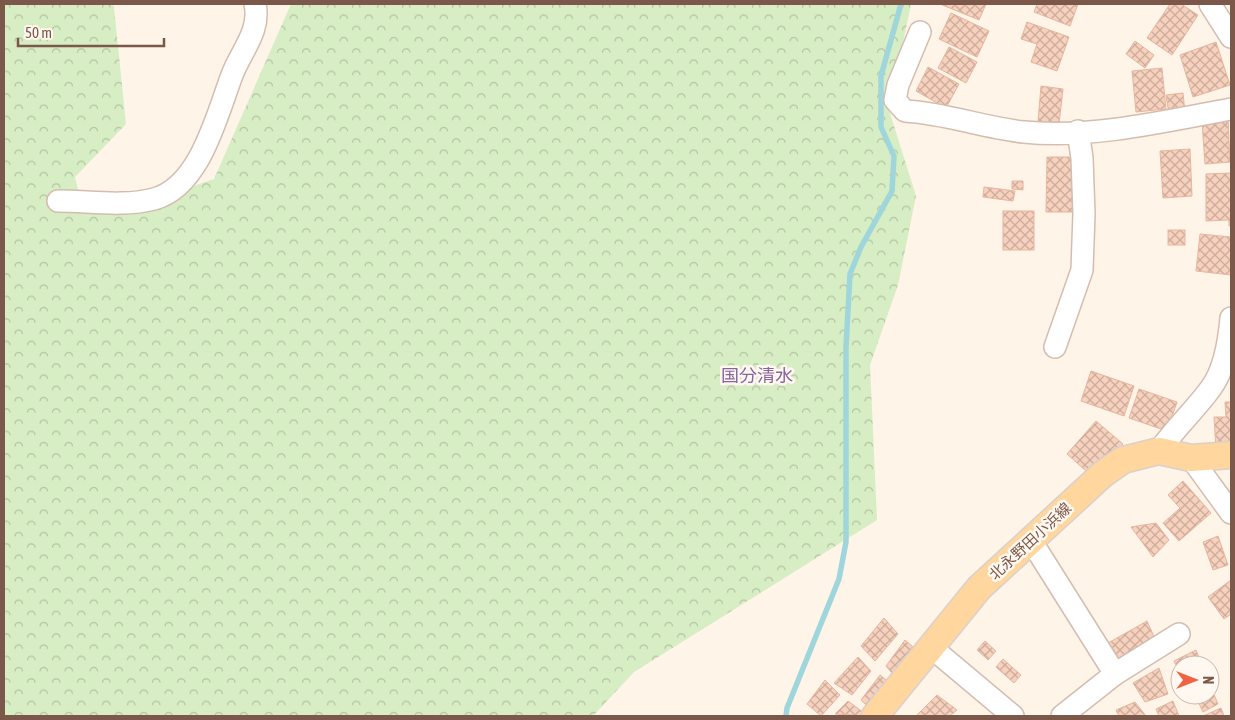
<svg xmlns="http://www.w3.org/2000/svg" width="1235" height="720" font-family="'Asap Condensed','Noto Sans JP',sans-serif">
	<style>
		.forest { fill: url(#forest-crowns) }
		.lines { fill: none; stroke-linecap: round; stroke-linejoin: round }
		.stream { stroke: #9fd6dc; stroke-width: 5.5 }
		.building { fill: url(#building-cross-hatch); stroke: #e9b59c }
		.minor-casing { stroke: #d4bdaf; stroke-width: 24 }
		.major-casing { stroke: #dad0cc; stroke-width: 29 }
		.minor { stroke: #fff; stroke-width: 21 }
		.major { stroke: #ffd69e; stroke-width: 26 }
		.labels { text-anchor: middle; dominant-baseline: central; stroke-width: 5; stroke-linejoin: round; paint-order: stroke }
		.street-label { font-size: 15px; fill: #7b5849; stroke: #fff8f0 }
		.quarter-label { font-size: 18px; fill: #88659e; stroke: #fff8f0 }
	</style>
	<defs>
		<pattern id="forest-crowns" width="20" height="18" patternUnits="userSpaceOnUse" patternTransform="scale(1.25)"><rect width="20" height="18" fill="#d7edc4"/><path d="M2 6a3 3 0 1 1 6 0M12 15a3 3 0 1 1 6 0" fill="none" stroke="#b3c3a1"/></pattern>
		<pattern id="building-cross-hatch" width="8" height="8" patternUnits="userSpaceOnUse" patternTransform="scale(1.25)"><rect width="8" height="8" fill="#f6d1bd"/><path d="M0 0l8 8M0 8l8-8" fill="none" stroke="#ccac9c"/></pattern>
	</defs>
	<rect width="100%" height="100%" fill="#fef4e8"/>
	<path class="forest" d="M4,4H112L114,7L126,124L75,177L83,213L154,199L214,179L291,4H911L889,110L916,196L898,285L870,365L877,520L634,672L593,716H4Z"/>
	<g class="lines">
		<path class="stream" d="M786,716L787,708L839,579L846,542V347L850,274L861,247L892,191L894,156L881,127V76L901,4"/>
	</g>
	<g class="building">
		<path d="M940,4H986L979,20Z"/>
		<path d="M1037,4H1078L1070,26L1034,12Z"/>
		<path d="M1170,4H1181L1198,15L1172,55L1147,38Z"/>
		<path d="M951,13L989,31L977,57L939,39Z"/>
		<path d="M1027,22L1069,37L1057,71L1031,62L1037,44L1021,39Z"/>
		<path d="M1135,41L1154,55L1145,68L1126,54Z"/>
		<path d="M1216,42L1230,85L1193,97L1180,55Z"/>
		<path d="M949,47L977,62L966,83L938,68Z"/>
		<path d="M928,67L959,84L946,108L916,91Z"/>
		<path d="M1162,68L1166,109L1136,112L1132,71Z"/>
		<path d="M1041,86L1063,89L1059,124L1038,122Z"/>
		<path d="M1183,93L1185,112L1169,114L1166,95Z"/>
		<path d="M1228,119L1230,162L1205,164L1202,121Z"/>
		<path d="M1190,149L1192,196L1163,198L1160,151Z"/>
		<path d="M1047,157H1076L1075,212H1046Z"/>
		<path d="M1231,173V226H1229V220L1206,221V174Z"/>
		<path d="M1012,181H1023V190L1012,189Z"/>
		<path d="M984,187L1015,191L1013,201L983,197Z"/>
		<rect x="1003" y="211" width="31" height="39"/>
		<rect x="1168" y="230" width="17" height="15"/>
		<path d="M1200,234L1231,237V275L1196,271Z"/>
		<path d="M1091,371L1134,386L1124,416L1081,401Z"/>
		<path d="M1139,389L1177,402L1167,431L1129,418Z"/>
		<path d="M1225,402H1231V448L1216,449L1214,417H1226Z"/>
		<path d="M1096,421L1123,444L1094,478L1067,454Z"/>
		<path d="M1183,481L1211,513L1179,541L1163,523L1180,508L1168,495Z"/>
		<path d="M1156,523L1169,540L1153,557L1131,527Z"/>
		<path d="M1218,536L1228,565L1213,570L1203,542Z"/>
		<path d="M1231,580V614L1224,619L1208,597Z"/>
		<path d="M884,618L898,634L875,661L861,646Z"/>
		<path d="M1147,621L1156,641L1120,663L1108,643Z"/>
		<path d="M905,640L920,653L897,679L886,666Z"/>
		<path d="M985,641L996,651L988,660L977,650Z"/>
		<path d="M1196,650L1202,665H1180V673L1174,661Z"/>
		<path d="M858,657L871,671L852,695L834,683Z"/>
		<path d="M1003,659L1021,675L1014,683L996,667Z"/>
		<path d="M1159,668L1168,694L1145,702L1133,683Z"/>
		<path d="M880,675L894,686L873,712L861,700Z"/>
		<path d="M825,680L840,695L821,716L807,704Z"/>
		<path d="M1210,685L1218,704L1203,712L1195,695H1210Z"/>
		<path d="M937,695L957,710L950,716H916Z"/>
		<path d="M848,701L868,716L835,714Z"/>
		<path d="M1173,701L1179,716H1159L1156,709Z"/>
		<path d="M1135,702L1146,716H1119L1116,710Z"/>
		<path d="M1221,708L1224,716H1203Z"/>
	</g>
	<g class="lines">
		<g class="minor-casing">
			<g id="minor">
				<path d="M1210,4L1231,37"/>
				<path d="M920,32L898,85L895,100L905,111C945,113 984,128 1024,132C1089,139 1167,121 1231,109"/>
				<path d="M58,201C89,201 123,207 154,199C200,187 217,115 232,75C241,51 261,31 255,4"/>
				<path d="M1055,347L1082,270L1084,214L1082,158L1078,131"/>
				<path d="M1159,451C1175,428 1195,410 1211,388C1225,369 1229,341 1231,318"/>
				<path d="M1191,458L1231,513"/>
				<path d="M1030,539L1115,674L1179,634"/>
				<path d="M932,648L1013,716"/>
				<path d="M1062,716L1115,674"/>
			</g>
		</g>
		<g class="major-casing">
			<path id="major" d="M875,716L979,588L1103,474L1123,460L1159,451L1191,458L1231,455"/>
		</g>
		<use href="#minor" class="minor"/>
		<use href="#major" class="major"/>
	</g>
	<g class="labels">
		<g class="street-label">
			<text transform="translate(1030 541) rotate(-43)">北永野田小浜線</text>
		</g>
		<g class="quarter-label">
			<text x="757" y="375">国分清水</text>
		</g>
	</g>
	<rect width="1235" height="720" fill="none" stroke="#7b5849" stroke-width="10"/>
	<g transform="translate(1195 680) rotate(90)"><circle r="24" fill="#fff8f0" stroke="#cab8ad"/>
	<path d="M0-4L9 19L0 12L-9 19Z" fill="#f06245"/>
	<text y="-8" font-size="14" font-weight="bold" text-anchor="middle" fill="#7b5849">N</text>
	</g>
	<path d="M18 38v8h146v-8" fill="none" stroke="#7b5849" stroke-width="2.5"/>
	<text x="25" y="38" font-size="15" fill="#7b5849" stroke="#fff8f0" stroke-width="4" paint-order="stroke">50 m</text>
</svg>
